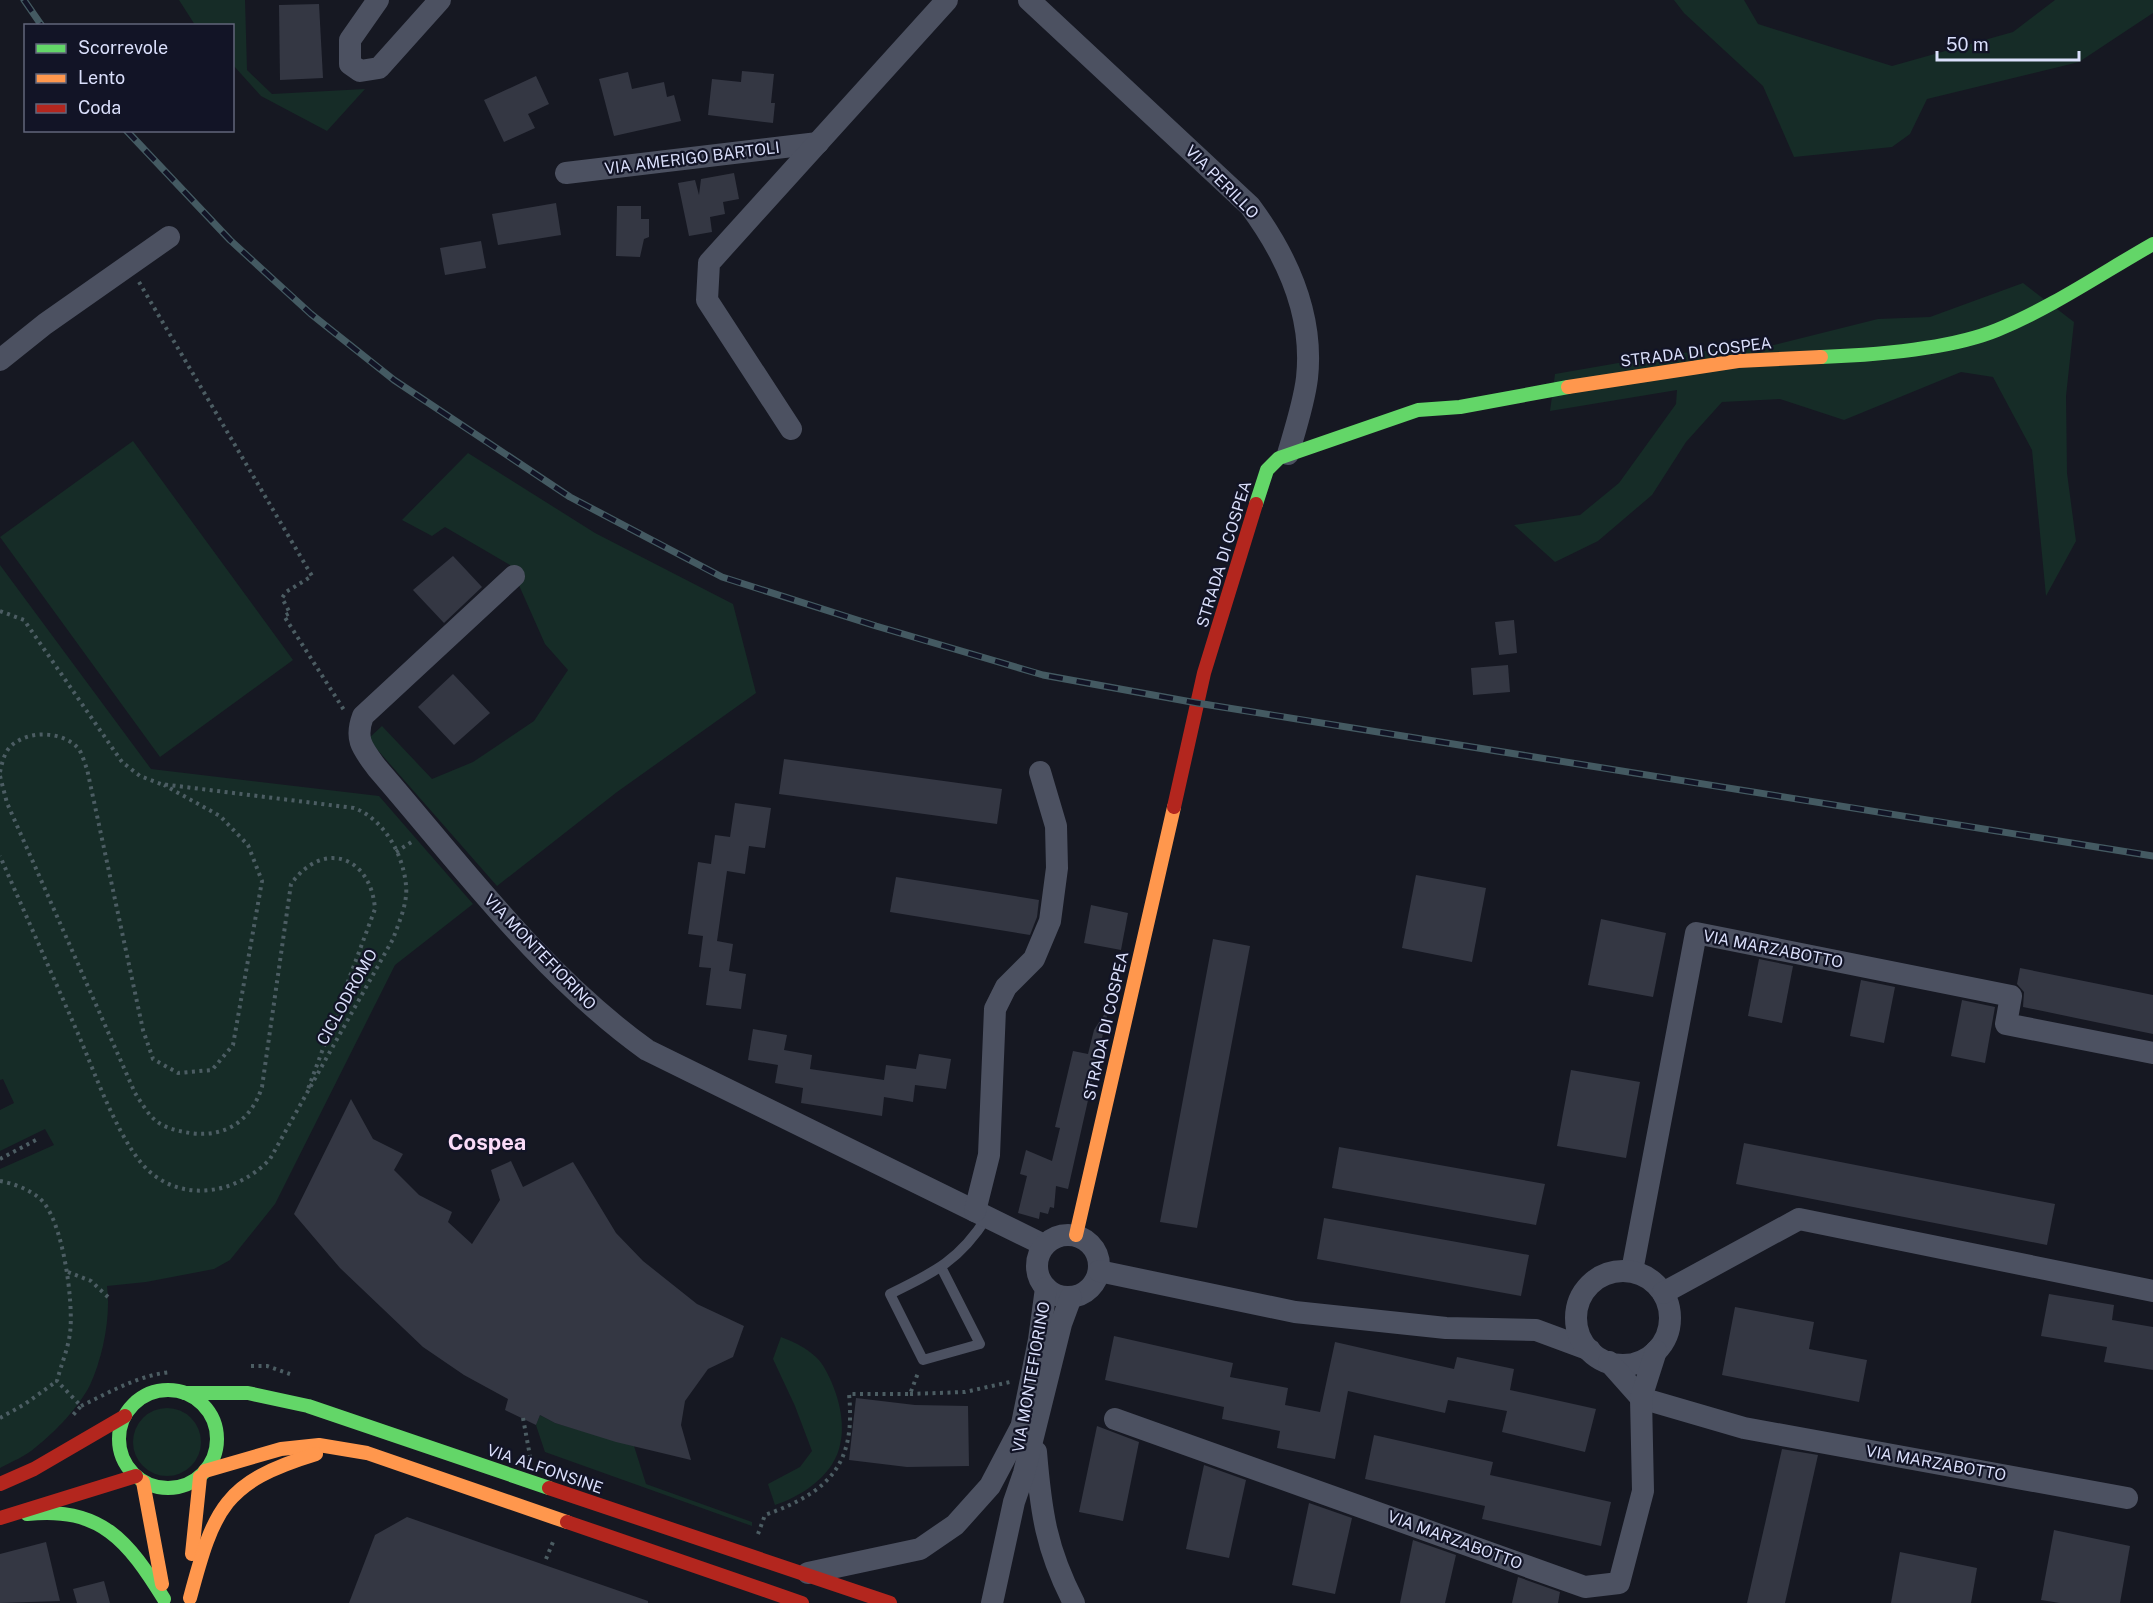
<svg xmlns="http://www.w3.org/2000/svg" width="2153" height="1603" font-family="'Public Sans',sans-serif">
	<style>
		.green { fill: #162c27 }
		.building { fill: #343743 }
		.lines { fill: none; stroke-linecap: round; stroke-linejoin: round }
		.path { stroke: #4c5d63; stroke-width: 4; stroke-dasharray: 3 4.5; stroke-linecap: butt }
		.lane { stroke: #4c5161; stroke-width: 10 }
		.street { stroke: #4c5161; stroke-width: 22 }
		.fast { stroke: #63d668; stroke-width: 14 }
		.slow { stroke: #ff974d; stroke-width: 14 }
		.jam { stroke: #b3261e; stroke-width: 14 }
		.rail-casing { stroke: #445a62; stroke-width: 7 }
		.rail { stroke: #121426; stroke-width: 4.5; stroke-dasharray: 14; stroke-linecap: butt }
		.labels { text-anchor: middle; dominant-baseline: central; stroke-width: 4.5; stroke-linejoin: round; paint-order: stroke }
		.street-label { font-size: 16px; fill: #dadffb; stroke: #121426 }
		.district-label { font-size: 22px; font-weight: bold; fill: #fbdcf8; stroke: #121426 }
	</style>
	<rect width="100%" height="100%" fill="#161822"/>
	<g class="green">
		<path d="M179,0H245L247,70L272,94L365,89L327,131L261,96L233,65L232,26L195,25Z"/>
		<path d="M1674,0H1744L1758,24L1892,66L2013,32L2055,0H2153V13L2079,62L1927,99L1910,134L1892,147L1794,157L1763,86L1684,13Z"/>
		<path d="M2023,283L2074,322L2066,396L2067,473L2076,541L2046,596L2032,450L1993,377L1961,372L1844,420L1780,399L1722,402L1686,442L1652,495L1598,541L1555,562L1514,525L1580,515L1619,483L1676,404L1677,390L1550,411L1555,374L1670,354L1774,345L1878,319L1930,317Z"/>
		<path d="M133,441L293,660L160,757L0,537Z"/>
		<path d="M468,453L595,533L733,604L756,693L617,792L497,886L368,739L382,726L432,779L473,762L534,721L568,670L545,644L510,565L445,527L432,536L402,520Z"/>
		<path d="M0,565L151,769L379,796L473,904L395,965L275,1204L230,1260L214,1269L146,1282L107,1286C111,1316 103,1357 90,1385C79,1407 55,1432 36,1447C26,1456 11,1462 0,1468V1169L54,1145L45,1129L0,1151V1110L14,1103L3,1079L0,1080Z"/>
		<path d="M781,1337C797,1343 817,1353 825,1369C838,1392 847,1424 839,1449C831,1477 800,1497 775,1505L768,1484L800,1467L812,1451L795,1406L773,1359Z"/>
		<circle cx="167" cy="1442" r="34"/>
		<path d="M540,1415L555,1423L634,1446L646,1484L752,1522V1526L545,1452L536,1425Z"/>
	</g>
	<g class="building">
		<path d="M319,4L323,78L280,80L279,5Z"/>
		<path d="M742,71L774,74L771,103H775L773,123L708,115L712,79L741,82Z"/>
		<path d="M628,72L632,89L664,82L667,97L674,95L681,121L614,136L599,79Z"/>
		<path d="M536,76L549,104L528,114L535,128L504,142L484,100Z"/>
		<path d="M734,173L739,199L723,202L725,214L710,217L712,232L689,236L678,183L695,180L699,195L701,179Z"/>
		<path d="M556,203L561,235L498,245L492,214Z"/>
		<path d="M617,206H641V219H649V237L644,239L640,257L616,256Z"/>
		<path d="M481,241L486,268L445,275L440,248Z"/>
		<path d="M453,556L482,587L444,623L413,590Z"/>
		<path d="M1514,620L1517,653L1499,655L1495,622Z"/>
		<path d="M1508,665L1510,692L1473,695L1471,668Z"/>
		<path d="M453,674L490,713L454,745L418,707Z"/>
		<path d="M784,759L1002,789L997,824L779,794Z"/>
		<path d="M735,803L771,808L765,848L749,846L745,874L727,871L717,941L733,944L729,971L746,974L741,1009L706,1005L711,968L699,967L703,936L688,934L698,862L711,864L715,835L730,837Z"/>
		<path d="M1416,875L1486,888L1472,962L1402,948Z"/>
		<path d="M896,877L1039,900L1037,917L1030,935L890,912Z"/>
		<path d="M1091,905L1128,913L1121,950L1084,943Z"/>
		<path d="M1601,919L1666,933L1653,997L1588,985Z"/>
		<path d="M1213,939L1250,946L1197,1228L1160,1222Z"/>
		<path d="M1759,959L1793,966L1782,1023L1748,1016Z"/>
		<path d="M2020,968L2153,995V1034L2023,1007L2024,992L2017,984Z"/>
		<path d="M1861,980L1895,987L1884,1043L1850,1036Z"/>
		<path d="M1962,1000L1995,1007L1985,1063L1951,1056Z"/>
		<path d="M1109,1007L1068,1189L1056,1186L1054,1208L1050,1207L1048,1214L1040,1212L1039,1219L1018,1213L1027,1176L1020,1174L1026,1150L1052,1161L1060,1128L1055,1127L1073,1051L1088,1054L1094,1030Z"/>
		<path d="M753,1029L787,1035L784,1050L812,1055L810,1069L884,1080L886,1065L916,1069L919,1054L951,1059L946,1089L915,1085L913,1102L884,1097L882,1116L801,1103L803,1088L775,1083L778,1065L748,1060Z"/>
		<path d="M1571,1070L1640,1082L1626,1158L1557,1146Z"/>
		<path d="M351,1099L373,1139L403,1154L394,1170L419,1195L452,1212L448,1222L472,1244L500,1200L491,1170L511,1161L523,1187L573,1162L616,1233L643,1261L697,1304L744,1326L733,1357L708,1369L685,1401L681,1425L691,1460L616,1442L555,1423L540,1415L536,1425L505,1410L508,1399L464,1375L423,1347L340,1268L294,1214Z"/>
		<path d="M1744,1143L2055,1204L2047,1245L1736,1184Z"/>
		<path d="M1339,1147L1545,1184L1536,1225L1332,1188Z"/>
		<path d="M1324,1218L1529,1255L1521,1296L1317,1259Z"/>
		<path d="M2049,1294L2114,1305L2112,1320L2153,1327V1370L2104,1362L2107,1347L2041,1336Z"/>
		<path d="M1735,1307L1814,1322L1809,1349L1867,1360L1859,1402L1722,1375Z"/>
		<path d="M1114,1336L1233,1363L1230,1377L1288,1388L1285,1405L1320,1412L1335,1342L1454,1369L1457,1357L1514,1369L1510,1390L1596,1409L1585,1452L1502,1432L1507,1411L1448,1400L1445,1413L1348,1391L1335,1459L1277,1448L1280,1431L1222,1419L1224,1407L1105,1380Z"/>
		<path d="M856,1398L915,1405L968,1406L969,1466L907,1467L849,1460Z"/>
		<path d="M1097,1426L1139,1442L1123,1521L1079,1512Z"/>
		<path d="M1374,1435L1493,1462L1490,1475L1611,1502L1601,1546L1482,1519L1485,1506L1365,1479Z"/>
		<path d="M1782,1449L1818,1455L1785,1603H1747Z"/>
		<path d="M1204,1465L1246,1480L1229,1558L1186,1549Z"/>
		<path d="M1309,1503L1352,1518L1335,1594L1292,1585Z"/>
		<path d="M407,1517L648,1601V1603H349L375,1535Z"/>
		<path d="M2054,1530L2130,1546L2120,1603H2060L2041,1600Z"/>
		<path d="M1413,1540L1456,1555L1445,1603H1400Z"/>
		<path d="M46,1542L60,1601L0,1603V1554Z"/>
		<path d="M1900,1552L1977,1568L1971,1603H1891Z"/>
		<path d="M1518,1577L1560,1592L1558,1603H1512Z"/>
		<path d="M104,1581L110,1603H77L73,1589Z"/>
	</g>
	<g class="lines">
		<g class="path">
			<path d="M139,282L312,576L286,592L282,598L290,613L284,616L344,710"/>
			<path d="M0,611L24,620L122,762L140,776L161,784L354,808C384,819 403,854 406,885C408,903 399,922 393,939L270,1159C241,1190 192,1203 155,1176C123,1154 95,1073 79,1036C53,976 26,916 0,856"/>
			<path d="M0,772C2,763 4,753 11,746C28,730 61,731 77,747C82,752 84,762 87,769L143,1030L153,1059L178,1073L212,1070L233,1045L262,881L248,845L220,816L164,785"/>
			<path d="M0,776L7,803L135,1093C141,1102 147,1113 155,1120C164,1128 178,1131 190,1133C225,1138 251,1121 262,1087L291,884C323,839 371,856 375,909L308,1089"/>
			<path d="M396,852L413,841"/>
			<path d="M0,1159L36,1140"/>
			<path d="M0,1181C12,1183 28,1189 38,1197C63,1215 74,1304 70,1333C68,1349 61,1365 57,1381L81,1406L73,1415"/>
			<path d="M68,1272L91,1281L109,1298"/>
			<path d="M251,1366H267L290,1374"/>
			<path d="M910,1394L965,1392L1010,1382"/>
			<path d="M81,1406C110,1392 139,1375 171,1372"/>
			<path d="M0,1418L25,1404L57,1381"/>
			<path d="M523,1418L530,1456"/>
			<path d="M758,1534L765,1515C829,1492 856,1465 849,1394H910L918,1373"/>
			<path d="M546,1559L553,1542"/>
		</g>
		<path class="lane" d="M942,1269L980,1344L923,1360L890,1294C935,1272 960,1260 987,1217"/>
		<g class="street">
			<path d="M378,0L350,40V64L360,71L379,68L440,0"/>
			<path d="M1029,0L1250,206C1287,256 1314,314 1307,378C1304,403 1295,430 1288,454"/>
			<path d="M566,173L818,143"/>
			<path d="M0,360L45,324L169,237"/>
			<path d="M791,429L707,300L709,263L947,0"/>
			<path d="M514,576L363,716C354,740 363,749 377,768C462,866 541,974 647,1050L1044,1245"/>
			<path d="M975,1211L989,1155L995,1009L1006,987L1034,959L1050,921L1057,868L1056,826L1040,772"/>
			<circle cx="1068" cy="1266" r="31"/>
			<path d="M1099,1271L1295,1312L1446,1328L1536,1330L1590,1350"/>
			<path d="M1632,1271L1696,933L2011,996L2006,1024L2153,1053"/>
			<circle cx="1623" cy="1318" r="47"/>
			<path d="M1663,1293L1799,1219L2153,1291"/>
			<path d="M1609,1362L1641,1398L1744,1428L2127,1498"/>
			<path d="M1115,1419L1585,1587L1619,1583L1643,1491L1641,1398L1656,1351"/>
			<path d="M1020,1434L1039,1340L1046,1288"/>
			<path d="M1036,1452C1041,1512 1046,1549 1074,1603"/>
			<path d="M808,1573L920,1549L955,1525L990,1486L1020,1429"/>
			<path d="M992,1603L1014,1502L1024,1473L1061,1324L1071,1297"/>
		</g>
		<g class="fast">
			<path d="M1821,357C1874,355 1948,350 1997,330C2051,308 2102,273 2153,244"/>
			<path d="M1256,504L1267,470L1279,458L1418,410L1460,407L1568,387"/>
			<circle cx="168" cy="1439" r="49"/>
			<path d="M185,1393H248L308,1406L549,1488"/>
			<path d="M27,1514C101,1506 128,1541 164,1599"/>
		</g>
		<g class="slow">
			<path d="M1568,387L1738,361L1821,357"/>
			<path d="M1076,1235L1174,807"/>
			<path d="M205,1471L281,1449L319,1445L367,1453L567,1522"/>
			<path d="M143,1482L162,1584"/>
			<path d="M192,1554L200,1477"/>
			<path d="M190,1598C214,1508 224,1482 316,1454"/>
		</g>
		<g class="jam">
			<path d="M1174,807L1204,673L1256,504"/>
			<path d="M0,1484L34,1469L125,1416"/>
			<path d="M549,1488L890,1603"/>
			<path d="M0,1518L136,1476"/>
			<path d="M567,1522L802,1603"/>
		</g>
		<g class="rail-casing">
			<g id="rail">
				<path d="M24,0L42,26"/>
				<path d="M126,130L230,240L311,314L394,380L570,497L722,577L876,626L1043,675L1197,703L2153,856"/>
			</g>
		</g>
		<use href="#rail" class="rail"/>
	</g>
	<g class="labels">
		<g class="street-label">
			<text transform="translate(692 158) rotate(-7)">VIA AMERIGO BARTOLI</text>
			<text transform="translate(1222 182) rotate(45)">VIA PERILLO</text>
			<text transform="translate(1696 352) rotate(-7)">STRADA DI COSPEA</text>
			<text transform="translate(1224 554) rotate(-73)">STRADA DI COSPEA</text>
			<text transform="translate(1773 949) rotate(11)">VIA MARZABOTTO</text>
			<text transform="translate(540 952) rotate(46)">VIA MONTEFIORINO</text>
			<text transform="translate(347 997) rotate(-61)">CICLODROMO</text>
			<text transform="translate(1106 1026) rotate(-77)">STRADA DI COSPEA</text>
			<text transform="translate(1031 1377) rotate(-80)">VIA MONTEFIORINO</text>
			<text transform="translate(1936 1463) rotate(10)">VIA MARZABOTTO</text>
			<text transform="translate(545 1469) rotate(19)">VIA ALFONSINE</text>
			<text transform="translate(1455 1540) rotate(20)">VIA MARZABOTTO</text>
		</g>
		<g class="district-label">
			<text x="487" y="1142">Cospea</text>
		</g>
	</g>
	<rect x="24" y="24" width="210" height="108" fill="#121426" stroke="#62657b" stroke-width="1.5"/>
	<rect x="36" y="44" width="30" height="9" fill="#63d668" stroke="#62657b" stroke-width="1.5"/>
	<text x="78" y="54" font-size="18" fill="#dadffb">Scorrevole</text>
	<rect x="36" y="74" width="30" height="9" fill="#ff974d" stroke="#62657b" stroke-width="1.5"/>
	<text x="78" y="84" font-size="18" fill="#dadffb">Lento</text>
	<rect x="36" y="104" width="30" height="9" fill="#b3261e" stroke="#62657b" stroke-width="1.5"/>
	<text x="78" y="114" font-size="18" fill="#dadffb">Coda</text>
	<path d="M1937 51v9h142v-9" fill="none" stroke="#dadffb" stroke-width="3"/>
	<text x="1946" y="51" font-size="18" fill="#dadffb" stroke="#121426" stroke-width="4.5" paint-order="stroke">50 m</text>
</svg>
